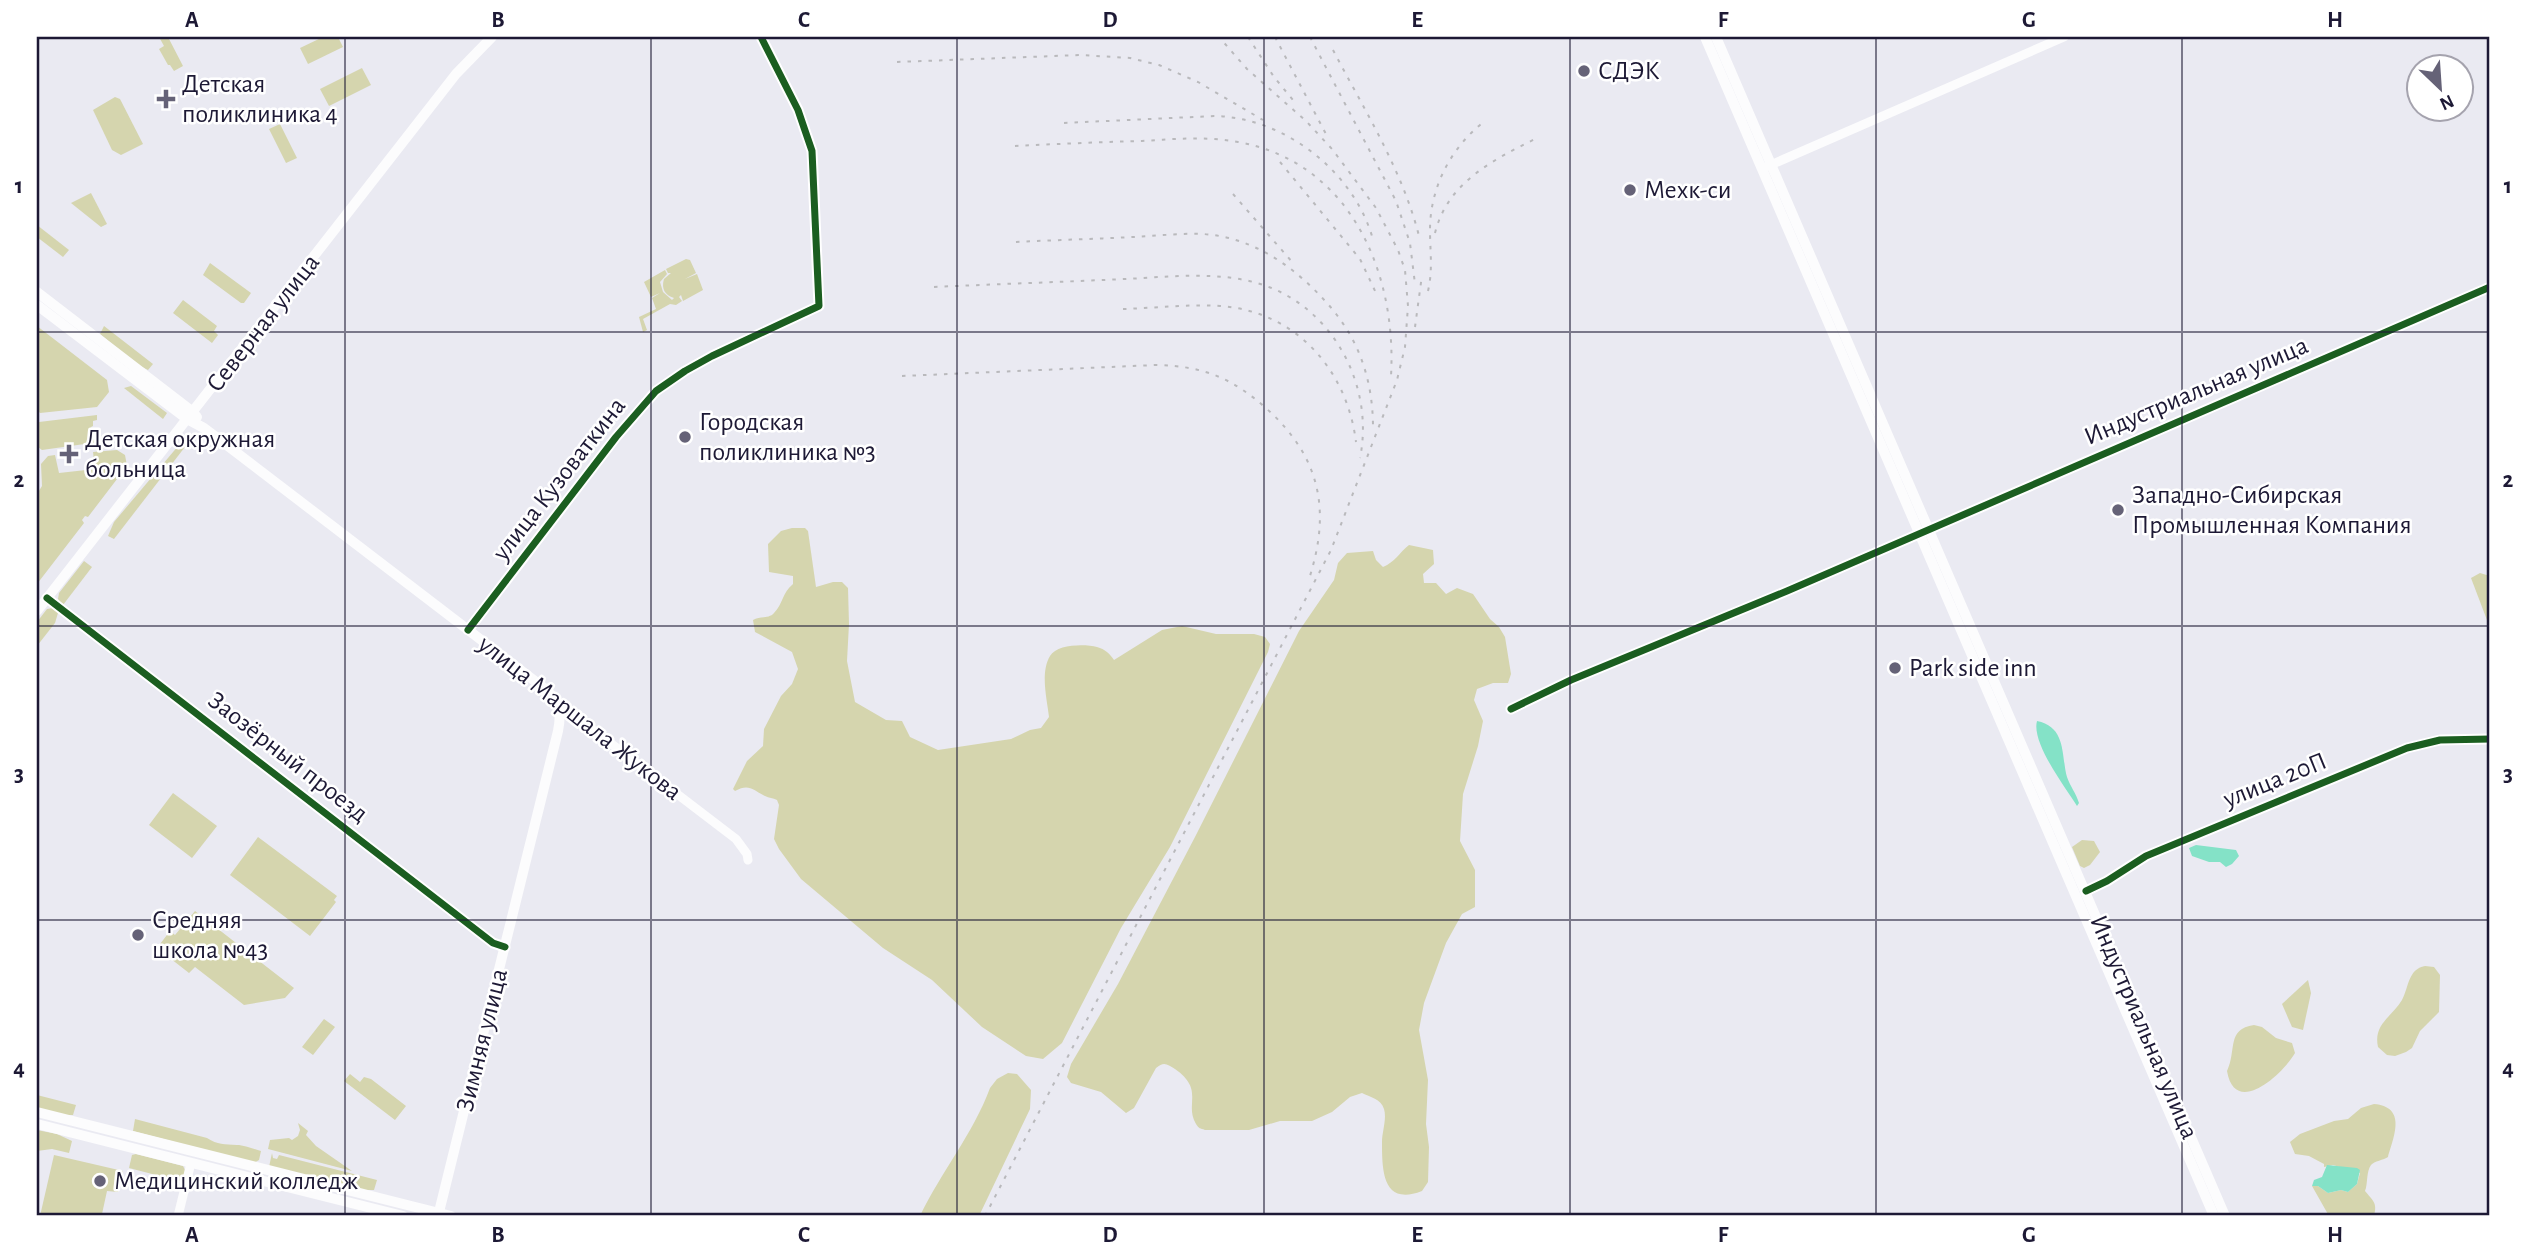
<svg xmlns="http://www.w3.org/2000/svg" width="2527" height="1253" font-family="'Alegreya Sans',sans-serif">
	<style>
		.green { fill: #d5d5ae }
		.water { fill: #84e2c7 }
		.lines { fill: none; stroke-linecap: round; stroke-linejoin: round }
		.minor { stroke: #fcfcfd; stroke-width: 9 }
		.major { stroke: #fcfcfd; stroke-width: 10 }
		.rail { stroke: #b9b9bc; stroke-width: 2; stroke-dasharray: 3.5 7; stroke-linecap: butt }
		.cycleway-casing { stroke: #fff; stroke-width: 11 }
		.cycleway { stroke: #1b5e20; stroke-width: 7 }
		.grid { fill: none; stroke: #1d1935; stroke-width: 2; stroke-opacity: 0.55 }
		.poi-dot { fill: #656277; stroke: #fff; stroke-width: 2.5 }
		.labels { text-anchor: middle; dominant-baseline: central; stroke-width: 5; stroke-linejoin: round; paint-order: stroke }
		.poi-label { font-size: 26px; fill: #1d1935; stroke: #fff; text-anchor: start }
		.street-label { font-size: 26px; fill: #1d1935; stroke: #fff }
		.neatline { fill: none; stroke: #1d1935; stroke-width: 2.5 }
		.grid-label { font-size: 23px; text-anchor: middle; font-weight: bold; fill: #1d1935 }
	</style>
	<rect width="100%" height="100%" fill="#eaeaf2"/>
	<g class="green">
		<path d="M159,37H168L183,66L174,71L170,65H168L159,49L164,46Z"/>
		<path d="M323,37H338L343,47L308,64L300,48Z"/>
		<path d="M362,68L371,85L329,106L320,89Z"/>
		<path d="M115,97L120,99L143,144L121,155L112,150L93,110Z"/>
		<path d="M280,124L297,158L286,163L269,129Z"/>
		<path d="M91,193L107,224L101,227L71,203Z"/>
		<path d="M37,225L69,250L63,257L37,237Z"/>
		<path d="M686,259L690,260L696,273L685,279L697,274L703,290L683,301L681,295L679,297L682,301L676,305L670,304L643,319L647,330L643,332L639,317L656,309L652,298L660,293L651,297L644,282L665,270L667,274L660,282L663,292L672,300L674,298C665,295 661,289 664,279L671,273H668L666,269Z"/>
		<path d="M210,263L251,293L244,303H241L203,275Z"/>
		<path d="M183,300L217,326L214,331L218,335L212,343L173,313Z"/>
		<path d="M37,326L107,380L109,392L97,407L40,413L37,410Z"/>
		<path d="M104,326L153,364L148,370L136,364L100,334Z"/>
		<path d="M131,386L167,413L163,419L124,388Z"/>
		<path d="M97,415V420L93,421V426L91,427L95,437H98L99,442L42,450L38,447L37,423L39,422Z"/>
		<path d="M184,439L188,443L114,539L108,536L114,522Z"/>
		<path d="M117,450L125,455L127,466L88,517L85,516L82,520L84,523L37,584V494L42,486L41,464L48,456L55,455L59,473L95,469L93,452Z"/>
		<path d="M792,528H805L808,531L816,587L833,582H842L848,588L849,624L847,661L855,702L886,720L902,721L910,737L938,750L1011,739L1030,730L1041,728L1049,717C1047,699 1040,673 1050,656C1057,644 1085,644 1097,647C1105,649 1110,654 1114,660L1162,630L1182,626L1216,634H1254L1265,637L1270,644L1268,652L1170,847L1121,928L1062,1043L1043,1059L1026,1056L982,1027L932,980L883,948L801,879L779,849L774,839L779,805L777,800C773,798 769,798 765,796C753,790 749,783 735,791L733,789L747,761L763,746L764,729L781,696L792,684L798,669L792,652L755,632L753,620C760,616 769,619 774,613C783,604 782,593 793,584V576L769,572L768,544L781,531Z"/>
		<path d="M1409,545L1433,550L1434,564L1423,574L1424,583H1436L1446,594L1457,588L1473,594L1490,619L1499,627L1505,637L1511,674L1508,683H1493L1477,689L1474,700L1483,721L1478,746L1463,794L1460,841L1475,870V907L1462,914L1446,943L1424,1003L1419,1030L1428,1080L1426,1124L1429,1147L1428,1182L1422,1191C1383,1206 1382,1172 1382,1142C1382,1132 1387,1119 1384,1109C1381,1099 1370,1097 1362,1093L1350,1097L1332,1112L1312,1121H1280L1249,1130H1205C1200,1128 1199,1129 1196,1124C1184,1104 1205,1090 1175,1069C1167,1064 1164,1061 1156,1068L1134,1108L1126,1113L1101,1092L1071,1083L1067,1077L1071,1064L1118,984L1195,837L1299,631L1334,580L1338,563L1347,553L1373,551L1376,560L1383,567C1395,562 1399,553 1409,545Z"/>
		<path d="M84,561L92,567L63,605L58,599L59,593Z"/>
		<path d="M2480,573L2490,576V628L2471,578Z"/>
		<path d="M53,608L58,613L55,623L37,646V622L47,609Z"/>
		<path d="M173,793L217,826L192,858L149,825Z"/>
		<path d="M258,837L337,896L334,900L336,902L310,936L230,875Z"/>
		<path d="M2082,840L2094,841L2100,852L2090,865L2084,868L2080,866L2072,847Z"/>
		<path d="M195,911L294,988L285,998L244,1005L195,967L189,973L157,948L170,931L175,935Z"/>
		<path d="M2425,966L2434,967L2440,975L2439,1012L2420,1031L2412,1048L2406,1052L2395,1056L2387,1055L2378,1047C2373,1024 2392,1017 2402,1000C2409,987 2408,969 2425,966Z"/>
		<path d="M2308,980L2311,993L2303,1030L2292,1027L2282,1004Z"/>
		<path d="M324,1019L335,1027L313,1055L302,1047Z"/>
		<path d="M2254,1025L2262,1027L2276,1038L2292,1043L2295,1053C2283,1074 2235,1118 2227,1071C2237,1050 2226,1029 2254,1025Z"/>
		<path d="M1008,1073L1017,1074L1031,1090L1030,1109L979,1216H920C941,1172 973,1134 990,1088L997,1079Z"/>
		<path d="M350,1074L360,1082L364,1077L371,1079L406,1106L395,1120L344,1081Z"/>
		<path d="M37,1095L76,1105L73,1115H61L37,1108Z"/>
		<path d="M2374,1104C2407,1107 2394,1136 2388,1157C2384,1160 2374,1161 2371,1165C2366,1172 2368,1184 2365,1191C2372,1200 2378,1202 2374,1216H2329L2312,1186H2318L2328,1193L2341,1190L2348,1192L2357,1184L2360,1173L2333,1165L2324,1167V1170V1164L2309,1156L2295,1154L2290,1142L2300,1134L2334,1121L2348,1119L2361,1108Z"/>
		<path d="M135,1119L207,1138C218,1145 224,1144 237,1145C244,1145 254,1149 261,1151L259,1160L254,1163L133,1131Z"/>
		<path d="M298,1123L308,1131L306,1135L316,1146L352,1171L268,1149L270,1140L289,1138L292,1140L298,1136L300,1130Z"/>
		<path d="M37,1130L57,1134L72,1141L69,1153L52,1149L37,1151Z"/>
		<path d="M272,1153L273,1158L277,1159L279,1155L377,1180L374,1190H362L269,1167Z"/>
		<path d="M136,1154L183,1166L185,1170L183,1182L129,1168L132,1155Z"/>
		<path d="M54,1155L123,1171L118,1192L107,1191L102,1214L112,1216H40Z"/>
	</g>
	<g class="water">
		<path d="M2037,721C2067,727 2061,756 2067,777C2070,786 2076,793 2079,803L2077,806C2066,788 2031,743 2037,721Z"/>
		<path d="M2196,845L2236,850L2239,856L2232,864L2226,867L2220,862H2209L2192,856L2189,848Z"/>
		<path d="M2327,1165L2357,1168L2360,1170L2357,1184L2348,1192L2341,1190L2328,1193L2318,1186H2312L2314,1180L2322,1177Z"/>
	</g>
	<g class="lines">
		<g class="minor">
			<path d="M1766,167L2064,37"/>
			<path d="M47,598L493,943L505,947"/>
			<path d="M468,630L616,437L656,391L685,371L712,356L819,306L812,151L798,110L761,37"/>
			<path d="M558,703L736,839L747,854L748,860"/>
			<path d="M1511,709L1571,680L1787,591L2490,287"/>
			<path d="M2086,891L2107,881L2146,856L2407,748L2440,740L2490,739"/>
			<path d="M178,1216L191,1163"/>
		</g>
		<g class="major">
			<path d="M1705,37L2214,1216"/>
			<path d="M1716,37L2225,1216"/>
			<path d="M37,292L193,412L197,417"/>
			<path d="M37,305L187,419L204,428L224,443L544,688C559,700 562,712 558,731L438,1216"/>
			<path d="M37,611L456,74L492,37"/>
			<path d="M37,1112L451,1216"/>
			<path d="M37,1124L403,1216"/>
		</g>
		<g class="rail">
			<path d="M1248,37L1274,77L1293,100"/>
			<path d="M1275,37L1327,136"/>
			<path d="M1310,37L1396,201L1410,243L1415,284"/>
			<path d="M1333,50C1365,111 1404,173 1420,240"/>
			<path d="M897,62L1080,55L1130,58L1159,65L1198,82L1263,120"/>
			<path d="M1064,123L1214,116C1283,117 1352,170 1372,236"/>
			<path d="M1015,146C1057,144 1100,142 1142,141C1174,139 1206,136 1238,142C1350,162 1397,272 1391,376"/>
			<path d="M1280,162L1360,259L1376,293"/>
			<path d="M1233,194L1293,263"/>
			<path d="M1435,233C1448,181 1495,159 1539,137"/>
			<path d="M1016,242C1055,240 1094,239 1133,237C1156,236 1180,233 1203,234C1252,237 1294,266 1326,302C1359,338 1373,380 1373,428"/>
			<path d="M934,287C998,284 1061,282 1125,279C1168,277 1215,271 1257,283C1331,304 1375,384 1360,458"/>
			<path d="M1428,291C1433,270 1430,251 1430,230C1430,186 1452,146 1486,120"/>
			<path d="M1123,309C1155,308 1188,304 1220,306C1295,311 1347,369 1356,442"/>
			<path d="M1415,327L1422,275"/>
			<path d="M902,376L1156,365C1204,366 1232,378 1267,409C1321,458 1331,511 1309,579"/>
			<path d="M985,1216L1331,550L1397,380L1405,347L1408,306L1405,270L1398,250L1376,208L1332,149L1306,121L1247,69L1219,37"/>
		</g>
		<g class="cycleway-casing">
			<g id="cycleway">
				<path d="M47,598L493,943L505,947"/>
				<path d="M468,630L616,437L656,391L685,371L712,356L819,306L812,151L798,110L761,37"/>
				<path d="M1511,709L1571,680L1787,591L2490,287"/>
				<path d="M2086,891L2107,881L2146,856L2407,748L2440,740L2490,739"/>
			</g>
		</g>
		<use href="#cycleway" class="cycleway"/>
	</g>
	<path class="grid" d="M345,37V1216M651,37V1216M957,37V1216M1264,37V1216M1570,37V1216M1876,37V1216M2182,37V1216M37,332H2490M37,626H2490M37,920H2490"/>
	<g class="poi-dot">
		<circle cx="1584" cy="71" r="7"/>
		<path d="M162.5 88.5h7v7h7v7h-7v7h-7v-7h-7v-7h7z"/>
		<circle cx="1630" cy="190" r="7"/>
		<circle cx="685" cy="437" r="7"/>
		<path d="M65.5 443.5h7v7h7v7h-7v7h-7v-7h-7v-7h7z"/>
		<circle cx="2118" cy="510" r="7"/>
		<circle cx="1895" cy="668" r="7"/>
		<circle cx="138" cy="935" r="7"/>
		<circle cx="100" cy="1181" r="7"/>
	</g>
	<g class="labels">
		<g class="poi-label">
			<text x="1598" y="71">СДЭК</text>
			<text x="182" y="84">Детская<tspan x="182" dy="30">поликлиника 4</tspan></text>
			<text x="1644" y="190">Мехк-си</text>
			<text x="699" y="422">Городская<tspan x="699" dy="30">поликлиника №3</tspan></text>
			<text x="85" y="439">Детская окружная<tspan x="85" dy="30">больница</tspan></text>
			<text x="2132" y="495">Западно-Сибирская<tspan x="2132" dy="30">Промышленная Компания</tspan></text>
			<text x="1909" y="668">Park side inn</text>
			<text x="152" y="920">Средняя<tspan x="152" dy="30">школа №43</tspan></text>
			<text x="114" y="1181">Медицинский колледж</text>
		</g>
		<g class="street-label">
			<text transform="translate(263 323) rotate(-52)">Северная улица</text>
			<text transform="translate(2196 391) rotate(-23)">Индустриальная улица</text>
			<text transform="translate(559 479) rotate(-52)">улица Кузоваткина</text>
			<text transform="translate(580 718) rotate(38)">улица Маршала Жукова</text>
			<text transform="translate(288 757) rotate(38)">Заозёрный проезд</text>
			<text transform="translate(2275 780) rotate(-22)">улица 20П</text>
			<text transform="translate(2144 1027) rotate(67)">Индустриальная улица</text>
			<text transform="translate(482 1040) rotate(-76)">Зимняя улица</text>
		</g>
	</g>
	<rect width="2527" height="1253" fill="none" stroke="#ffffff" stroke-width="77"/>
	<g transform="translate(2440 88) rotate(155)"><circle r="33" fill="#ffffff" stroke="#a5a3ae" stroke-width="2"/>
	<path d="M0-5L12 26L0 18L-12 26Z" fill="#656277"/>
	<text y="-10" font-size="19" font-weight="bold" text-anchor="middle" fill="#1d1935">N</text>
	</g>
	<rect x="38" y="38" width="2450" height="1176" class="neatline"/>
	<g class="grid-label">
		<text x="192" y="27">A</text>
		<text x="498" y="27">B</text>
		<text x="804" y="27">C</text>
		<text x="1110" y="27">D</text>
		<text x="1417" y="27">E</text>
		<text x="1723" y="27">F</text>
		<text x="2029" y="27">G</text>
		<text x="2335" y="27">H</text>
		<text x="19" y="193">1</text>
		<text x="2508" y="193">1</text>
		<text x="19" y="487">2</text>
		<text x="2508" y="487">2</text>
		<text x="19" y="781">3</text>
		<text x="2508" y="781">3</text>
		<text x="19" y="1075">4</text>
		<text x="2508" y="1075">4</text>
		<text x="192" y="1242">A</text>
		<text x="498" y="1242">B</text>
		<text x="804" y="1242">C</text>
		<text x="1110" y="1242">D</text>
		<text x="1417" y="1242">E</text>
		<text x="1723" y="1242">F</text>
		<text x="2029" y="1242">G</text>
		<text x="2335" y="1242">H</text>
	</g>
</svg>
